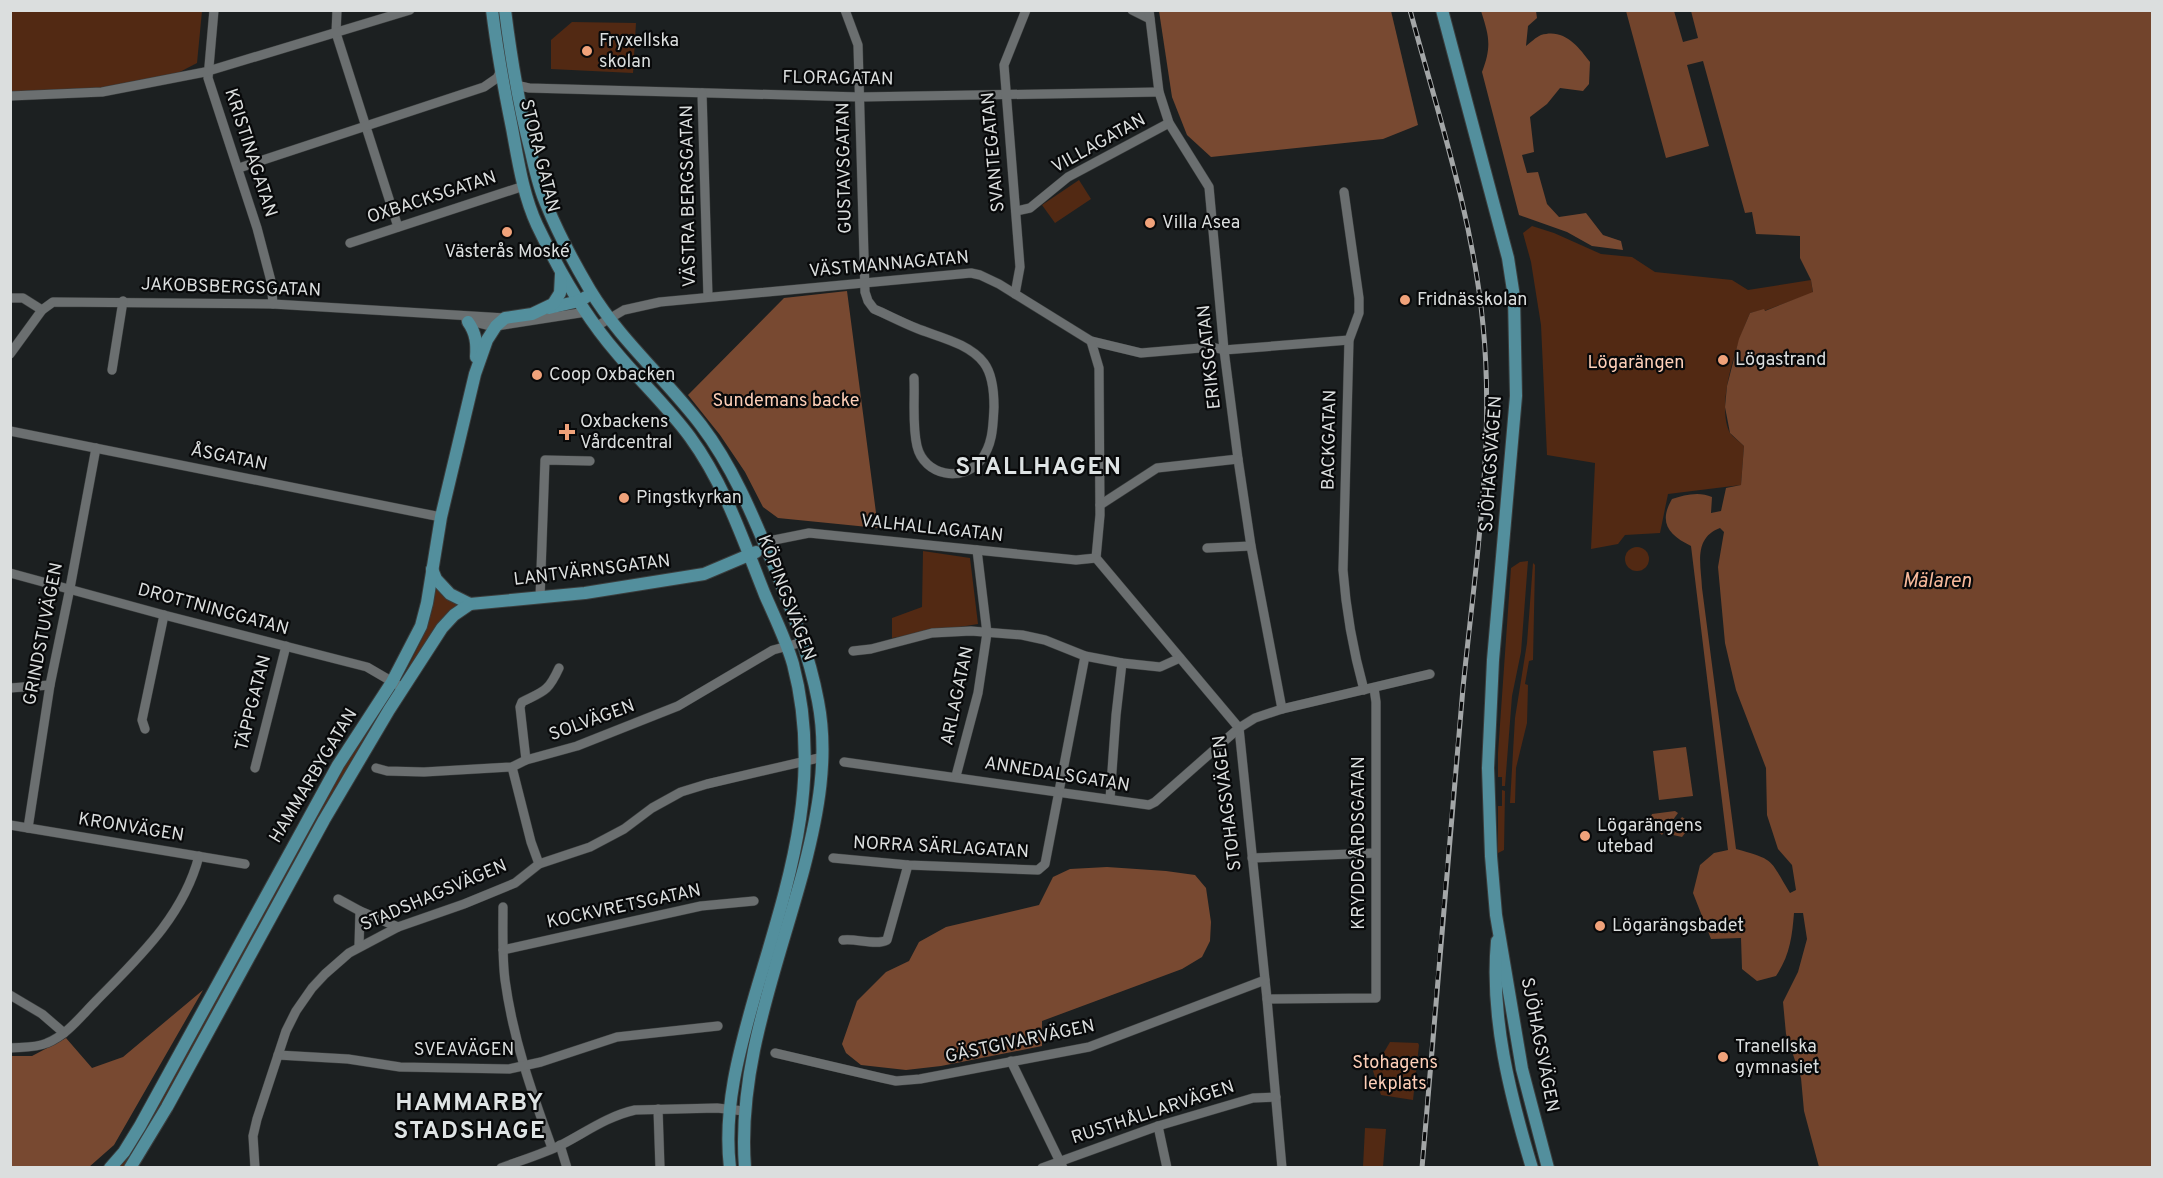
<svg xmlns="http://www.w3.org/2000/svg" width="2163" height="1178" font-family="Overpass,sans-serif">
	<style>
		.green { fill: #522913 }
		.forest { fill: #784931 }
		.water { fill: #72442c; fill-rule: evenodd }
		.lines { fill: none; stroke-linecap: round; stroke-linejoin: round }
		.minor-casing { stroke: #3a3d3d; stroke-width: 10 }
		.major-casing { stroke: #3a3d3d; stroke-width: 14 }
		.minor { stroke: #6b6f70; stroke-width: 9 }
		.major { stroke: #538f9d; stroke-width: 12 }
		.rail-casing { stroke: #a3a6a7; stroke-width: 5 }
		.rail { stroke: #08090a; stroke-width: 3; stroke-dasharray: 9; stroke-linecap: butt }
		.poi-dot { fill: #f0a27a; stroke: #08090a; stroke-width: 2 }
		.labels { text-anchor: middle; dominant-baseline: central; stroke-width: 4.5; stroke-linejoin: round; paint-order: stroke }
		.poi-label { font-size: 18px; fill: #dbdede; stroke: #08090a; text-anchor: start }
		.street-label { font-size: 18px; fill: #dbdede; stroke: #08090a }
		.park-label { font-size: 18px; fill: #fecfb8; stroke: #08090a }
		.water-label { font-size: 20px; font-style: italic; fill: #f7b99b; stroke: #08090a }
		.district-label { font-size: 24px; font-weight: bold; letter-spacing: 1.5px; fill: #dee3e4; stroke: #08090a }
	</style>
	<rect width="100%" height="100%" fill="#1c2021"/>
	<g class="green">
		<path d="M11,11H202L197,63L172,76L108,89L11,92Z"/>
		<path d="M572,22L636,23L633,73L551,69V40Z"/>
		<path d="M1079,180L1091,199L1055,223L1042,205Z"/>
		<path d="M1532,226L1554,233L1601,254L1632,257L1655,272L1732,280L1748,290L1811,280L1813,293L1764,311L1763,310L1750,313C1738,341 1715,404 1730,433C1733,437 1740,442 1744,446L1741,485L1668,494L1660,533L1625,535L1618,544L1591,549L1595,463L1547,455L1541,325L1531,262L1523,233Z"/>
		<circle cx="1637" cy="559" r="12"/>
		<path d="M923,551L970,558L978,624L892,638V618L922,607Z"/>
		<path d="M1528,561L1521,652L1512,696L1505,786H1502V777H1498V753L1511,568L1520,562Z"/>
		<path d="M1533,563L1535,565L1533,660L1529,661L1525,684L1528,685L1527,723L1516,768L1515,803H1510L1515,718L1527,643Z"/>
		<path d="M436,586L463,606L404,675L423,637L431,611Z"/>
		<path d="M391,697L142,1143L124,1167L117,1168L343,768Z"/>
		<path d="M1502,790L1505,791L1504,850L1498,853V806H1502Z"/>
		<path d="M1390,1042L1418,1043L1419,1045L1413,1100L1381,1095L1373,1071Z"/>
		<path d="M1365,1128L1386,1129L1383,1167H1363Z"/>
	</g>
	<g class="forest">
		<path d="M1159,11H1391L1418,125L1383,139L1211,157L1187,135L1172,97Z"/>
		<path d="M1481,11H1536L1537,18L1528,26L1526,46C1530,43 1536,37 1541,35C1564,28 1578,46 1590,62L1589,84L1583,91L1560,88L1547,104L1530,117L1534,152L1522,155L1527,173L1538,172L1547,204L1559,217L1586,213L1603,235L1621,241L1623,250L1592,246L1567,232L1519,215L1482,72C1492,46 1489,36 1481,11Z"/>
		<path d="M847,291L878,528L778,518L763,507L745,472L720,435L688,395L784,298Z"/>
		<path d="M1107,867L1166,871L1195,875L1206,888L1211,922L1210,941L1202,957L1182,969L1042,1021V1046L941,1066L906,1070L861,1065L846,1053L842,1044L857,1001L886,972L909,961L919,942L946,927L1039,905L1053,877L1070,869Z"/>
		<path d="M203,990L114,1145L89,1167H11L10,1056H32L66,1038L92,1068L123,1057Z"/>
	</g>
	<g class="water">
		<path d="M1626,11H1674L1683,42L1698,38L1691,11H2152V1167H1819L1804,1111L1801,1078L1786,1034L1783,1002L1798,972L1807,939L1803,913H1794C1792,937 1790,955 1776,976L1757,981L1742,969L1741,938L1711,939L1693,893L1700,865L1714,853L1728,850L1691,546C1669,535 1658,523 1672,499C1684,495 1699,491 1712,497L1711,513L1721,511L1726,488L1741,485L1744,446L1730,433L1725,407L1727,386L1739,339L1750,313L1764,309L1765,311L1813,292L1811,280L1800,258V236L1756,234L1752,212L1745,213L1703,61L1687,65L1709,146L1666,158ZM1720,528L1724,532L1718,567L1725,643L1736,690L1766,768L1767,815L1778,849L1792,865L1796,890L1790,893C1769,859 1776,860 1736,849L1702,588C1701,565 1693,538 1720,528Z"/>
		<path d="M1686,747L1693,796L1659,800L1653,751Z"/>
		<path d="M1675,811L1678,813L1662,835L1648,824L1652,814Z"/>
		<path d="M1682,817L1692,824L1682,837L1669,834Z"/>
	</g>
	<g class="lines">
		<g class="minor-casing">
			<g id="minor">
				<path d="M214,10L208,78L257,228L271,281L273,304"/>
				<path d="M337,10L336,33L398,227"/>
				<path d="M845,10L858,45L865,292L868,301L874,309C888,315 901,322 916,328C938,337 969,343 984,363C993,375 994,393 994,407C993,426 993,444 981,460C963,483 924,476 917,446C912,425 915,399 914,378"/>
				<path d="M1132,10L1150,19"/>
				<path d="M1149,10L1159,92L1169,123L1209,187L1224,350L1238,459L1251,546L1282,709"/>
				<path d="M516,85L529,88L860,97L1159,92"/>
				<path d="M702,93L708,297"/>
				<path d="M10,96L102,92L205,72L410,10"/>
				<path d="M239,168L484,87L497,78L501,71"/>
				<path d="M1344,192L1359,298V313L1349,340L1343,570C1346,611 1353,650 1364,690"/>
				<path d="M1016,211L1030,208L1068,177L1169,123"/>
				<path d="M350,243L524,186"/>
				<path d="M1015,294L1020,267L1004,65L1026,10"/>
				<path d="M10,298H23L42,310"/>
				<path d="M466,320L486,325L496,326L586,312"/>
				<path d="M597,326L624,310L660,302L971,273L980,275L999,284L1091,341L1141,353L1212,347L1224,350L1349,340"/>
				<path d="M1091,341L1099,368L1100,515L1096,558L1239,728L1267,999L1282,1168"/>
				<path d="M10,354L42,310L53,302L273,304L505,318"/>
				<path d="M112,370L123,301"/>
				<path d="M10,431L441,517"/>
				<path d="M1100,505L1157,468L1238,459"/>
				<path d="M766,545L774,540L809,533L1076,560L1096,558"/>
				<path d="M1207,548L1251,546"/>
				<path d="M10,573L164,615L367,667L403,688"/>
				<path d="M540,598L545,460L590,461"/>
				<path d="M853,651L871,649L932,633L971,631L1022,635L1045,640L1085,656L1122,663L1160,667L1180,658"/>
				<path d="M10,688L50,685"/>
				<path d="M145,729L142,720L164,615"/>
				<path d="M526,760L520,707L522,702C544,691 548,692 559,668"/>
				<path d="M844,762L1149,805L1155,802L1239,728L1255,718L1282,709L1430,674"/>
				<path d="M512,767L531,842L539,864"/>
				<path d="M255,768L286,646"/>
				<path d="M376,768L387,771L424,772L512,767L526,760L577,746L678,706L773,650L803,642"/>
				<path d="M956,776L978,693L987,633L977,550"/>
				<path d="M1110,799L1116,715L1122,663"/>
				<path d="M10,825L245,864"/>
				<path d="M28,828L50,685L70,588L96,448"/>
				<path d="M833,858L908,865L1038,870L1045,864L1085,656"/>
				<path d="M1252,858L1375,853"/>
				<path d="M338,899L360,911L398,927"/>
				<path d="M503,907C503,931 502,956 505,980C513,1039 532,1093 552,1148"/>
				<path d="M843,940C856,938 876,946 887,940L908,865"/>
				<path d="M359,946L360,911"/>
				<path d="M503,950L701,906L754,901"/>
				<path d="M10,995L42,1014L64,1033"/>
				<path d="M1267,999L1376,998V702L1374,688"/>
				<path d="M10,1048C22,1047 36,1048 47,1043C67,1035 81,1016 96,1001C138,958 183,917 199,856"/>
				<path d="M775,1053L882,1078L896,1081L920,1079L1089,1047L1265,980"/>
				<path d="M278,1055L348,1059L400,1067L509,1069L541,1062L617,1037L718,1026"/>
				<path d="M1011,1061L1063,1168"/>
				<path d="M658,1109L660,1168"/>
				<path d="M1158,1126L1167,1168"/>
				<path d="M560,1145L567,1168"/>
				<path d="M255,1168L253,1136L257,1119L286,1031L296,1011L312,988L325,974L349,953L398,927L464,904L515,883L539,864L590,847L624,829L652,808L681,792L707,784L823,757"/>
				<path d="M501,1168C522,1160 543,1154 563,1144C586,1132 608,1116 635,1110L717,1108L744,1111"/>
				<path d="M1042,1168L1158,1126L1253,1098L1276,1097"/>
			</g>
		</g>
		<g class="major-casing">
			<g id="major">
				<path d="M492,10C497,50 504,89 512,128C518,160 523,195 537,225C558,269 584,315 616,352C640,381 668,407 690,437C725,485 743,540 765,595C775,618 786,640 793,664C824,782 788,883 755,995C739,1051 723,1109 730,1168"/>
				<path d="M505,10C511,58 519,106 531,152C535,170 539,189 547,206C559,235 574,263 590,290C620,340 666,379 701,425C733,467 753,516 773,564C791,608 809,653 818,701C829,757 818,814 804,868C778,966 737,1065 745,1168"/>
				<path d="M1442,10L1508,258L1514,297L1516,396L1493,660L1488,768L1491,856L1496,915L1522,1069L1548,1168"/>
				<path d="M549,308L579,301L586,297"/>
				<path d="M468,322C476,333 477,344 476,357"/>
				<path d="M432,569L436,579L450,594L470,604L585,593L704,574L756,552"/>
				<path d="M1497,941C1490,1017 1510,1095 1532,1168"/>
				<path d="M110,1168L124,1152L140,1126L338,765L392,682L421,626L427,603L441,517L475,374L487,340L496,326L505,318L532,314L553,304L560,293L561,274"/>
				<path d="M130,1168L167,1107L324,820L389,710L442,628L454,615L470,604"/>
			</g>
		</g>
		<use href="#minor" class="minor"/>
		<use href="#major" class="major"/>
		<g class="rail-casing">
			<path id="rail" d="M1410,10C1438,114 1473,218 1483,325C1495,445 1475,568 1463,688C1448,847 1435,1007 1422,1168"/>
		</g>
		<use href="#rail" class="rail"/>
	</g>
	<g class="poi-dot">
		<circle cx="587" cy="51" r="6"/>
		<circle cx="1150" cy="223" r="6"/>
		<circle cx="507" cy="232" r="6"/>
		<circle cx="1405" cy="300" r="6"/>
		<circle cx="1723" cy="360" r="6"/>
		<circle cx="537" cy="375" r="6"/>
		<path d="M564 423h6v6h6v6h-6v6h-6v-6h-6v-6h6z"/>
		<circle cx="624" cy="498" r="6"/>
		<circle cx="1585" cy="836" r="6"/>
		<circle cx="1600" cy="926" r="6"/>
		<circle cx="1723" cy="1057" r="6"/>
	</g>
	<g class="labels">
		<g class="poi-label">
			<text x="599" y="41">Fryxellska<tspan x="599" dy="21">skolan</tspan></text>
			<text x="1162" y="223">Villa Asea</text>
			<text x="507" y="252" text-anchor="middle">Västerås Moské</text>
			<text x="1417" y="300">Fridnässkolan</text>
			<text x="1735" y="360">Lögastrand</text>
			<text x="549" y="375">Coop Oxbacken</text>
			<text x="580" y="422">Oxbackens<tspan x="580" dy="21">Vårdcentral</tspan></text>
			<text x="636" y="498">Pingstkyrkan</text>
			<text x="1597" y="826">Lögarängens<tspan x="1597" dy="21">utebad</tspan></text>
			<text x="1612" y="926">Lögarängsbadet</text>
			<text x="1735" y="1047">Tranellska<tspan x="1735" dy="21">gymnasiet</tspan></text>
		</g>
		<g class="street-label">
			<text transform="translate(838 79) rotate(1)">FLORAGATAN</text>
			<text transform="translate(1099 144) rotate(-29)">VILLAGATAN</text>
			<text transform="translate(994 152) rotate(-95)">SVANTEGATAN</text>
			<text transform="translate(250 153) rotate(72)">KRISTINAGATAN</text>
			<text transform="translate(539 156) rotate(76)">STORA GATAN</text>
			<text transform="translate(845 168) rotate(-91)">GUSTAVSGATAN</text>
			<text transform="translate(689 196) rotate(-91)">VÄSTRA BERGSGATAN</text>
			<text transform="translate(432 198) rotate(-18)">OXBACKSGATAN</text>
			<text transform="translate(889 265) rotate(-5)">VÄSTMANNAGATAN</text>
			<text transform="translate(231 288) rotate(2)">JAKOBSBERGSGATAN</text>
			<text transform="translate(1210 357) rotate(-96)">ERIKSGATAN</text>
			<text transform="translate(1330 440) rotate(-89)">BACKGATAN</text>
			<text transform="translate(229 458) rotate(11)">ÅSGATAN</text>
			<text transform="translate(1492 464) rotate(-86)">SJÖHAGSVÄGEN</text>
			<text transform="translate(932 529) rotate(6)">VALHALLAGATAN</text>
			<text transform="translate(592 571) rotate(-7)">LANTVÄRNSGATAN</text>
			<text transform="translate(786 598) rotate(69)">KÖPINGSVÄGEN</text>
			<text transform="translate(213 610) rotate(15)">DROTTNINGGATAN</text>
			<text transform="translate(44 634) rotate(-79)">GRINDSTUVÄGEN</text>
			<text transform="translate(958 696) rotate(-78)">ARLAGATAN</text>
			<text transform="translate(254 703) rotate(-76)">TÄPPGATAN</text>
			<text transform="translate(592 721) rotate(-20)">SOLVÄGEN</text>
			<text transform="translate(1057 775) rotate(9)">ANNEDALSGATAN</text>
			<text transform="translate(314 776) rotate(-59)">HAMMARBYGATAN</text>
			<text transform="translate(1228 803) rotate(-97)">STOHAGSVÄGEN</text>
			<text transform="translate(131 828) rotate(9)">KRONVÄGEN</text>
			<text transform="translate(1359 843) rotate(-90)">KRYDDGÅRDSGATAN</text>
			<text transform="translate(941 848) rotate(3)">NORRA SÄRLAGATAN</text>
			<text transform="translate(434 896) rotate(-23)">STADSHAGSVÄGEN</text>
			<text transform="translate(624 907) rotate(-12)">KOCKVRETSGATAN</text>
			<text transform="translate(1020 1042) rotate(-12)">GÄSTGIVARVÄGEN</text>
			<text transform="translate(1539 1045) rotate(79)">SJÖHAGSVÄGEN</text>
			<text x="464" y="1050">SVEAVÄGEN</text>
			<text transform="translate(1153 1113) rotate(-18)">RUSTHÅLLARVÄGEN</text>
		</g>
		<g class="park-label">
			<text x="1636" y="363">Lögarängen</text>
			<text x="786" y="401">Sundemans backe</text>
			<text x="1395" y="1063">Stohagens<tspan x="1395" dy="21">lekplats</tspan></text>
		</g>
		<g class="water-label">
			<text x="1937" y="582">Mälaren</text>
		</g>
		<g class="district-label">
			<text x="1039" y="468">STALLHAGEN</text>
			<text x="470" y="1104">HAMMARBY<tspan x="470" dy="28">STADSHAGE</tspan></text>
		</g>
	</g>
	<rect width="2163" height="1178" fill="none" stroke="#dbdede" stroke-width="24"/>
</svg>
